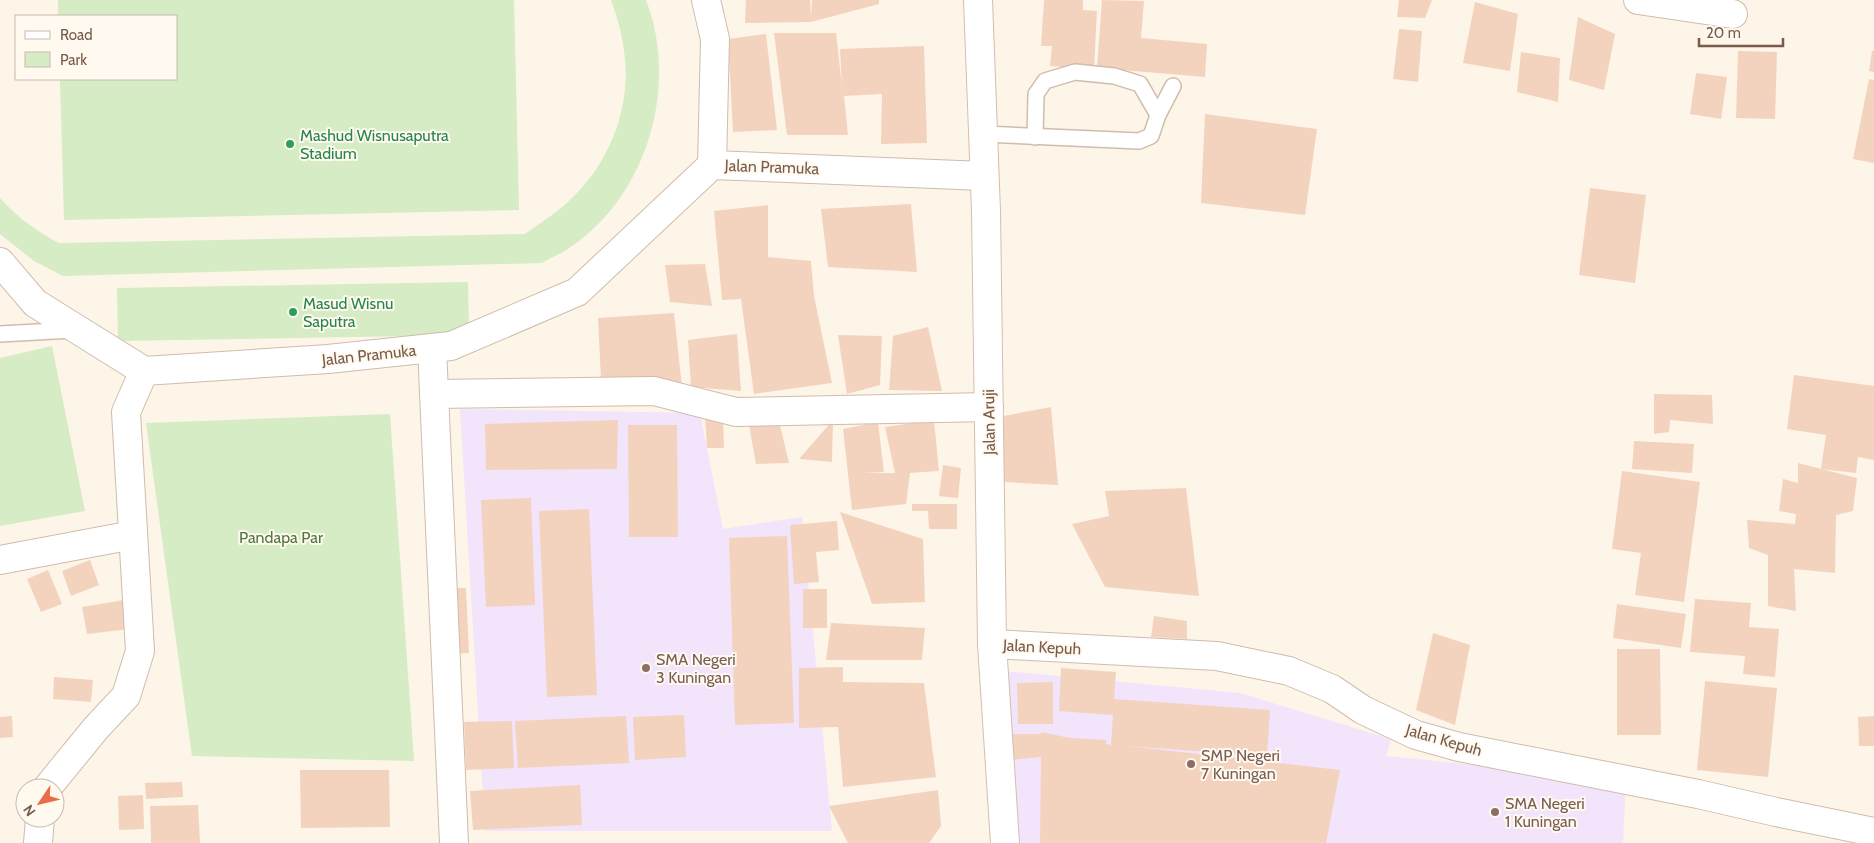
<svg xmlns="http://www.w3.org/2000/svg" width="1874" height="843" font-family="Cabin,sans-serif">
	<style>
		.education { fill: #f2e4fa }
		.green { fill: #d5ecc5 }
		.building { fill: #f3d3be }
		.lines { fill: none; stroke-linecap: round; stroke-linejoin: round }
		.lane-casing { stroke: #d0bcac; stroke-width: 18 }
		.street-casing { stroke: #d0bcac; stroke-width: 30 }
		.secondary-casing { stroke: #d5beac; stroke-width: 30 }
		.lane { stroke: #fff; stroke-width: 15 }
		.street { stroke: #fff; stroke-width: 28 }
		.secondary { stroke: #fff; stroke-width: 28 }
		.leisure-dot { fill: #2e9e5b; stroke: #fff9ef; stroke-width: 2 }
		.education-dot { fill: #8d6e63; stroke: #fff9ef; stroke-width: 2 }
		.labels { text-anchor: middle; dominant-baseline: central; stroke-width: 4; stroke-linejoin: round; paint-order: stroke }
		.leisure-label { font-size: 16px; fill: #27864d; stroke: #fff9ef; text-anchor: start }
		.street-label { font-size: 16px; fill: #785b4a; stroke: #fff9ef }
		.park-label { font-size: 16px; fill: #50793f; stroke: #fff9ef }
		.education-label { font-size: 16px; fill: #785e54; stroke: #fff9ef; text-anchor: start }
	</style>
	<rect width="100%" height="100%" fill="#fdf5e8"/>
	<g class="education">
		<path d="M460,409L700,413L723,529L802,517L832,831H485Z"/>
		<path d="M994,670L1240,693L1391,739L1386,756L1626,780L1623,843H1001Z"/>
	</g>
	<g class="green">
		<path d="M58,0H514L519,210L64,220L60,79H176V16H58Z"/>
		<path d="M611,0H646C679,85 648,194 572,246C563,253 552,257 542,263L63,276L34,261L0,234V198C17,217 36,231 59,243L525,234C543,221 561,210 576,194C612,158 632,102 624,51C622,33 617,17 611,0Z"/>
		<path d="M468,282L469,335L118,341L117,288Z"/>
		<path d="M52,346L85,511L0,526V358Z"/>
		<path d="M390,414L414,761L192,756L146,423Z"/>
	</g>
	<g class="building">
		<path d="M746,0H810L811,18L812,0H879V4L811,22L745,23Z"/>
		<path d="M1044,0H1083V10L1097,11L1094,69L1050,66L1052,46H1041Z"/>
		<path d="M1102,0L1144,1L1141,38L1207,44L1205,77L1097,68Z"/>
		<path d="M1399,0H1432L1425,18L1397,17Z"/>
		<path d="M1475,2L1518,14L1510,71L1463,63Z"/>
		<path d="M1578,17L1615,34L1604,90L1569,80Z"/>
		<path d="M1399,29L1422,31L1418,82L1393,79Z"/>
		<path d="M774,33H836L842,86L840,49L924,46L927,143L881,144L882,94L844,96L848,135H787Z"/>
		<path d="M766,34L777,130L733,132L728,39Z"/>
		<path d="M1738,51L1777,52L1775,119L1736,118Z"/>
		<path d="M1872,51H1874V72L1869,71Z"/>
		<path d="M1521,52L1560,58L1558,102L1517,92Z"/>
		<path d="M1696,73L1727,77L1721,119L1690,114Z"/>
		<path d="M1869,79L1874,80V163L1853,159Z"/>
		<path d="M1205,114L1317,129L1305,215L1201,203Z"/>
		<path d="M1590,188L1646,195L1635,283L1579,275Z"/>
		<path d="M911,204L917,272L828,267L821,209Z"/>
		<path d="M768,205V257L811,261L814,296L832,383L754,394L741,299L722,300L714,211Z"/>
		<path d="M705,264L712,306L670,302L665,265Z"/>
		<path d="M674,313L682,387L601,379L598,318Z"/>
		<path d="M928,327L942,391L889,390L893,336Z"/>
		<path d="M737,334L741,391L691,387L688,340Z"/>
		<path d="M838,335L882,336L880,385L847,394Z"/>
		<path d="M1794,375L1874,386V460L1858,457L1856,473L1821,469L1826,435L1787,429Z"/>
		<path d="M1654,394L1712,395L1713,424L1670,420L1669,432L1654,434Z"/>
		<path d="M1051,407L1058,485L1004,482L998,417Z"/>
		<path d="M723,415L724,448H707L705,416Z"/>
		<path d="M618,420L617,469L486,470L485,424Z"/>
		<path d="M833,420L832,462L799,459Z"/>
		<path d="M934,420L939,471L910,473L906,504L852,510L843,429L878,422L884,472L863,473H895L885,427Z"/>
		<path d="M779,421L789,463L756,464L749,425Z"/>
		<path d="M628,425H677L678,537H629Z"/>
		<path d="M1634,441L1694,444L1692,473L1632,469Z"/>
		<path d="M1798,463L1857,478L1853,511L1836,515L1835,573L1794,569L1796,611L1768,606V555L1749,548L1747,520L1795,524L1796,514L1779,511L1783,479L1798,483Z"/>
		<path d="M943,465L961,468L958,498L939,496Z"/>
		<path d="M1622,471L1700,482L1684,602L1635,595L1641,553L1612,549Z"/>
		<path d="M1186,488L1199,596L1105,587L1072,524L1109,516L1105,491Z"/>
		<path d="M531,498L535,605L486,607L481,500Z"/>
		<path d="M912,504H957V529H929L928,511H912Z"/>
		<path d="M589,509L597,695L547,697L539,511Z"/>
		<path d="M840,512L923,539L925,602L872,604Z"/>
		<path d="M837,521L839,550L816,552L819,582L794,584L790,525Z"/>
		<path d="M787,536L794,723L735,725L729,538Z"/>
		<path d="M90,560L99,585L71,596L62,571Z"/>
		<path d="M48,570L62,604L41,612L27,579Z"/>
		<path d="M450,588H466L469,653L453,654Z"/>
		<rect x="803" y="589" width="24" height="39"/>
		<path d="M1695,599L1751,603L1749,627L1779,629L1775,677L1743,674L1745,656L1690,652Z"/>
		<path d="M124,600L130,629L87,634L82,607Z"/>
		<path d="M1617,604L1686,614L1681,648L1613,638Z"/>
		<path d="M1154,616L1187,621V639L1151,637Z"/>
		<path d="M831,623L925,628L922,660H826Z"/>
		<path d="M1433,633L1470,645L1455,725L1416,710Z"/>
		<path d="M1617,649H1660L1661,735H1617Z"/>
		<path d="M843,667V682L924,683L936,777L843,787L838,727L799,728V668Z"/>
		<path d="M1061,668L1116,672L1114,699L1270,710L1267,756L1127,746L1340,770L1326,843H1040L1041,757L1011,760L1008,734H1041V732L1070,738L1106,740V744L1111,745L1113,715L1059,711Z"/>
		<path d="M54,677L93,680L91,702L53,699Z"/>
		<path d="M1705,681L1777,688L1768,777L1697,770Z"/>
		<path d="M1053,682V724H1018L1017,683Z"/>
		<path d="M684,715L686,757L635,760L633,717Z"/>
		<path d="M12,716L13,737L0,738V717Z"/>
		<path d="M626,716L629,763L518,768L515,721Z"/>
		<path d="M1874,716V746H1859L1858,717Z"/>
		<path d="M512,721L514,768L466,770L464,722Z"/>
		<path d="M300,770H389L390,827L301,828Z"/>
		<path d="M182,782L183,797L146,799L145,783Z"/>
		<path d="M580,785L582,825L473,830L470,791Z"/>
		<path d="M938,790L941,826L929,843H848L829,806Z"/>
		<path d="M143,795L144,829L119,830L118,796Z"/>
		<path d="M198,805L200,843H151L150,806Z"/>
	</g>
	<g class="lines">
		<g class="lane-casing">
			<g id="lane">
				<path d="M983,134L1139,141L1151,136L1158,115L1173,86"/>
				<path d="M1035,137L1036,94L1045,81L1075,72L1114,76L1140,84L1158,115"/>
				<path d="M0,334L73,330"/>
			</g>
		</g>
		<g class="street-casing">
			<g id="street">
				<path d="M706,0L715,39L712,165"/>
				<path d="M1638,0L1733,14"/>
				<path d="M0,262L35,303L144,371"/>
				<path d="M432,348L454,843"/>
				<path d="M434,394L654,391L736,412L989,407"/>
				<path d="M0,560L133,535"/>
				<path d="M992,644L1217,656L1289,671L1332,689L1363,710L1416,735L1459,747L1698,794L1776,812L1874,832"/>
				<path d="M47,788L96,728L126,696L140,651L126,412L144,371L328,359L451,346L577,292L712,165L984,176"/>
				<path d="M38,843L40,818"/>
			</g>
		</g>
		<g class="secondary-casing">
			<path id="secondary" d="M978,0L986,211L992,644L1005,843"/>
		</g>
		<use href="#lane" class="lane"/>
		<use href="#street" class="street"/>
		<use href="#secondary" class="secondary"/>
	</g>
	<g class="leisure-dot">
		<circle cx="290" cy="144" r="5"/>
		<circle cx="293" cy="312" r="5"/>
	</g>
	<g class="education-dot">
		<circle cx="646" cy="668" r="5"/>
		<circle cx="1191" cy="764" r="5"/>
		<circle cx="1495" cy="812" r="5"/>
	</g>
	<g class="labels">
		<g class="leisure-label">
			<text x="300" y="135">Mashud Wisnusaputra<tspan x="300" dy="18">Stadium</tspan></text>
			<text x="303" y="303">Masud Wisnu<tspan x="303" dy="18">Saputra</tspan></text>
		</g>
		<g class="street-label">
			<text transform="translate(772 167) rotate(2)">Jalan Pramuka</text>
			<text transform="translate(369 355) rotate(-6)">Jalan Pramuka</text>
			<text transform="translate(989 422) rotate(-91)">Jalan Aruji</text>
			<text transform="translate(1042 647) rotate(3)">Jalan Kepuh</text>
			<text transform="translate(1444 740) rotate(16)">Jalan Kepuh</text>
		</g>
		<g class="park-label">
			<text x="281" y="537">Pandapa Par</text>
		</g>
		<g class="education-label">
			<text x="656" y="659">SMA Negeri<tspan x="656" dy="18">3 Kuningan</tspan></text>
			<text x="1201" y="755">SMP Negeri<tspan x="1201" dy="18">7 Kuningan</tspan></text>
			<text x="1505" y="803">SMA Negeri<tspan x="1505" dy="18">1 Kuningan</tspan></text>
		</g>
	</g>
	<rect x="15" y="15" width="162" height="65" fill="#fff9ef" stroke="#c9baad"/>
	<rect x="25" y="31" width="25" height="8" fill="#ffffff" stroke="#c9baad"/>
	<text x="60" y="40" font-size="15" fill="#785b4a">Road</text>
	<rect x="25" y="52" width="25" height="15" fill="#d5ecc5" stroke="#c9baad"/>
	<text x="60" y="65" font-size="15" fill="#785b4a">Park</text>
	<g transform="translate(40 803) rotate(235)"><circle r="24" fill="#fff9ef" stroke="#c9baad"/>
	<path d="M0-4L9 19L0 12L-9 19Z" fill="#ea6d4a"/>
	<text y="-8" font-size="14" font-weight="bold" text-anchor="middle" fill="#785b4a">N</text>
	</g>
	<path d="M1699 38v8h84v-8" fill="none" stroke="#785b4a" stroke-width="2.5"/>
	<text x="1706" y="38" font-size="15" fill="#785b4a" stroke="#fff9ef" stroke-width="4" paint-order="stroke">20 m</text>
</svg>
